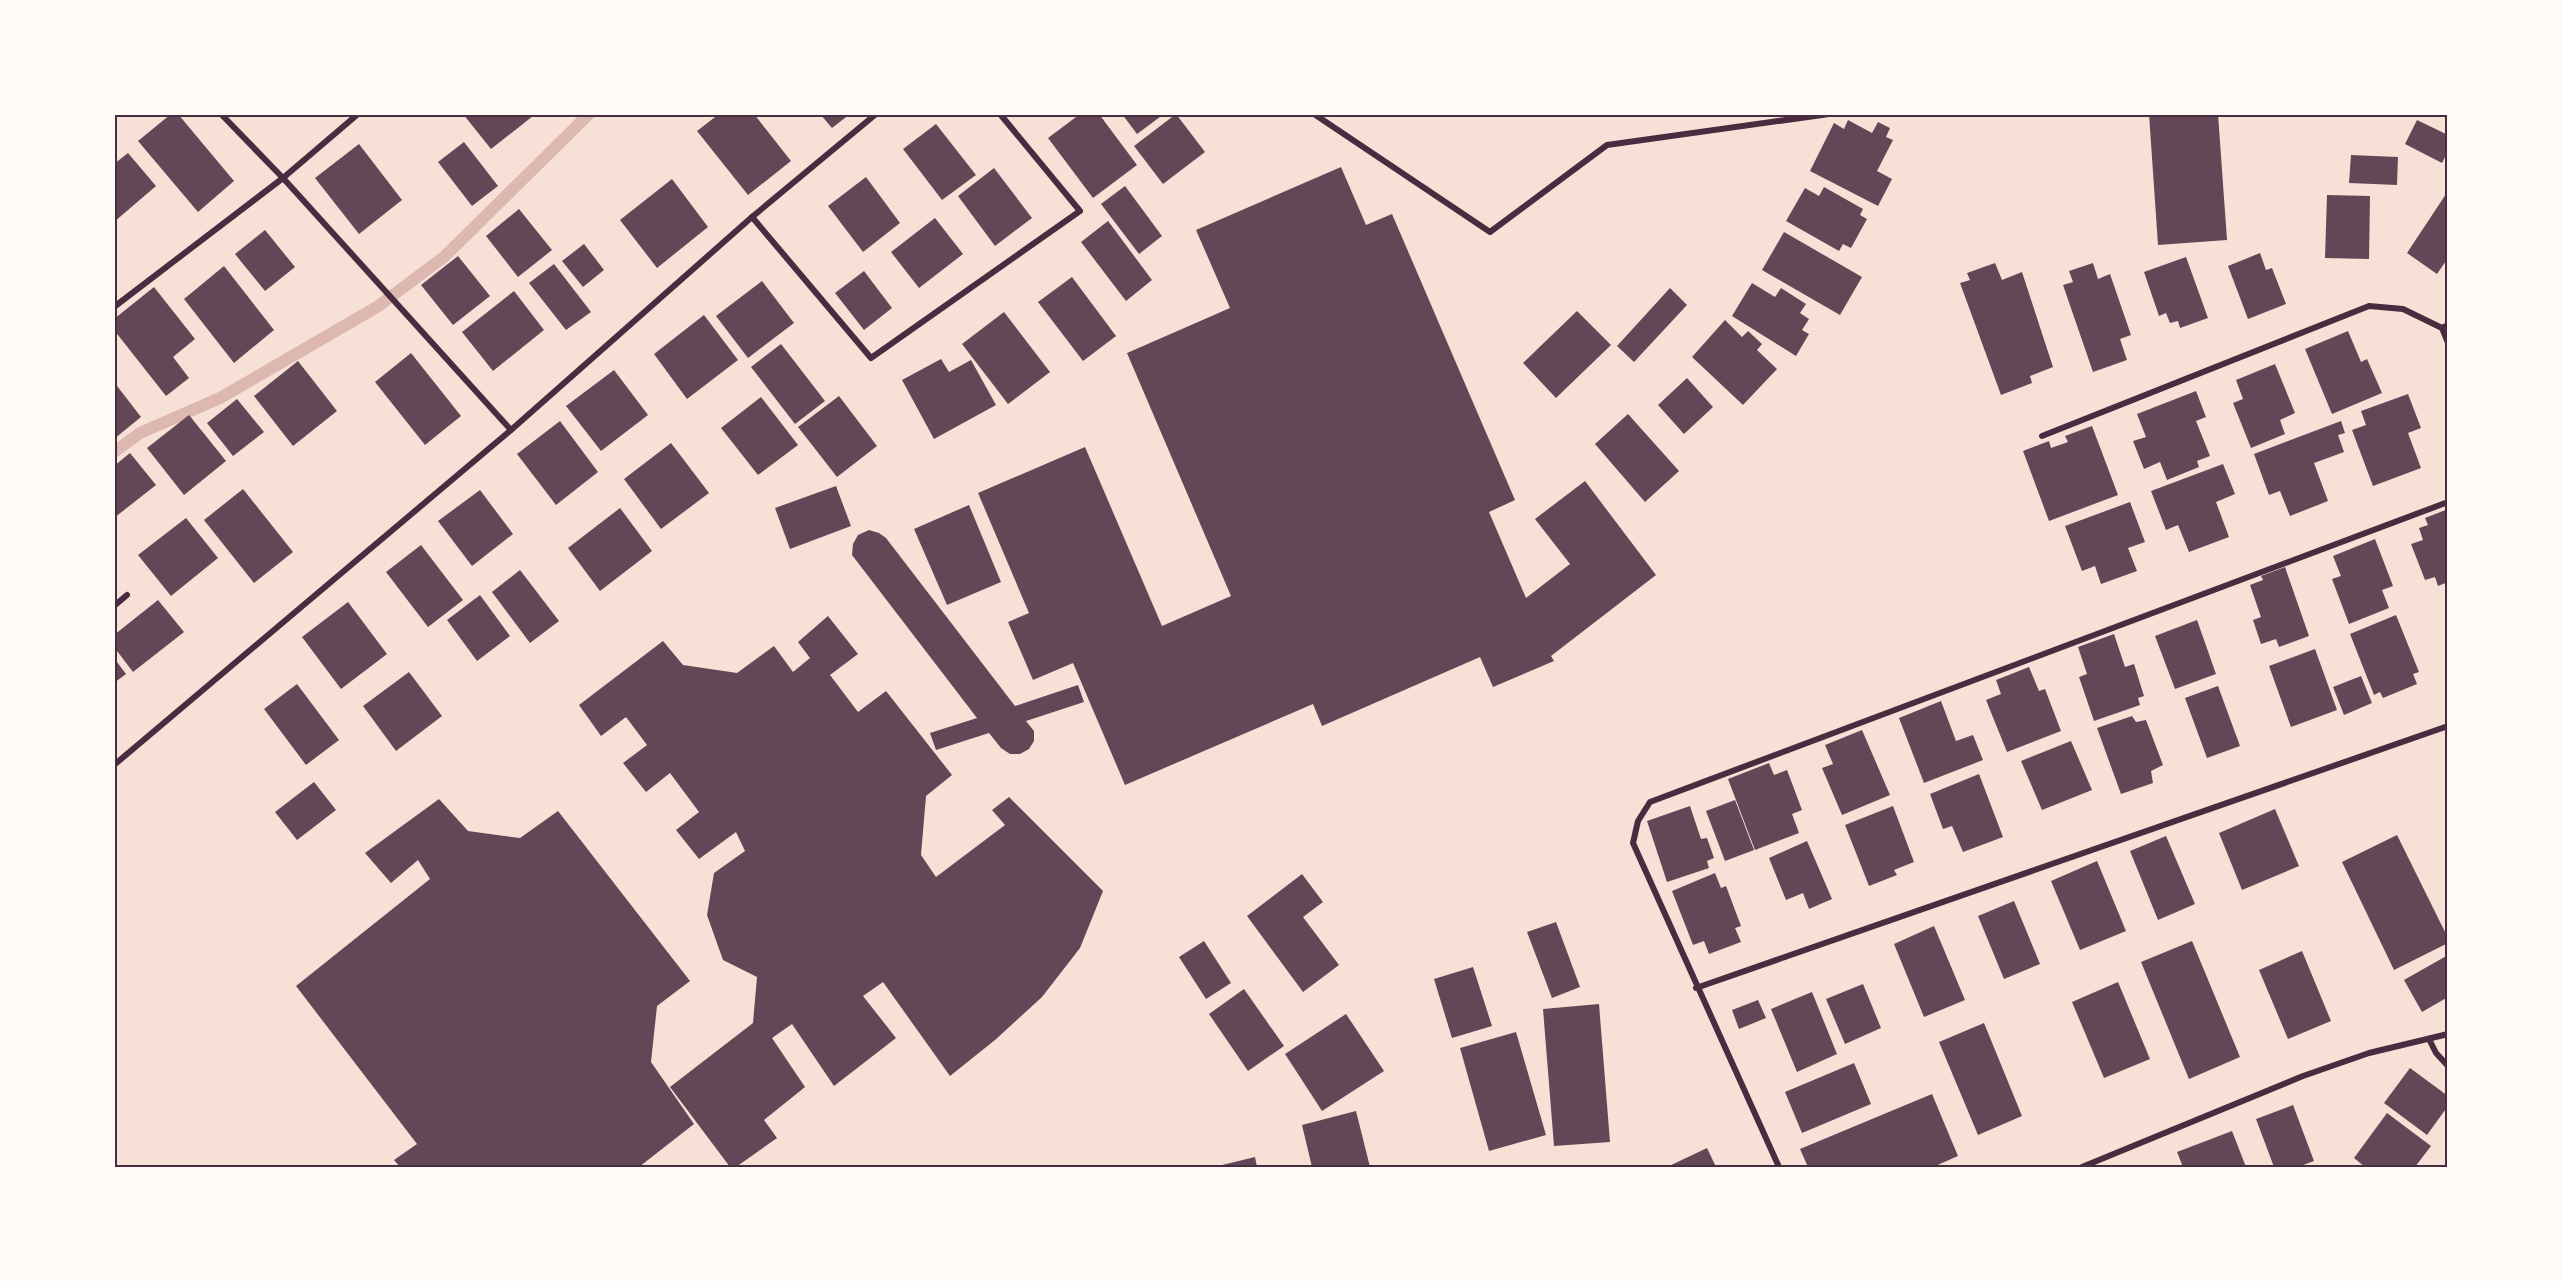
<svg xmlns="http://www.w3.org/2000/svg" width="2562" height="1281" font-family="Cabin,sans-serif">
	<style>
		.lines { fill: none; stroke-linecap: round; stroke-linejoin: round }
		.stream { stroke: #dcb8b0; stroke-width: 12 }
		.building { fill: #644757 }
		.minor { stroke: #4a2c40; stroke-width: 6 }
		.neatline { fill: none; stroke: #4a2c40; stroke-width: 2 }
	</style>
	<rect width="100%" height="100%" fill="#f7e1d7"/>
	<g class="lines">
		<path class="stream" d="M114,452L140,433L220,398L377,307L444,257L589,114"/>
	</g>
	<g class="building">
		<path d="M171,114H178L234,181L198,212L138,141Z"/>
		<path d="M463,114H531L533,116L491,149Z"/>
		<path d="M719,114H754L791,161L748,195L697,131Z"/>
		<path d="M820,114H850L832,128Z"/>
		<path d="M1080,114H1099L1137,165L1093,198L1048,138Z"/>
		<path d="M1122,114H1164L1137,134Z"/>
		<path d="M1176,114L1205,152L1163,184L1134,146Z"/>
		<path d="M2149,114H2218L2227,240L2158,245Z"/>
		<path d="M1848,120L1872,133L1878,122L1890,128L1886,137L1893,140L1877,171L1892,179L1878,206L1810,171L1834,123L1844,129Z"/>
		<path d="M2417,120L2448,135V151L2442,163L2405,144Z"/>
		<path d="M936,124L976,175L942,200L903,149Z"/>
		<path d="M464,142L498,186L472,206L438,162Z"/>
		<path d="M359,144L402,200L359,234L315,178Z"/>
		<path d="M128,153L156,186L114,222V164Z"/>
		<path d="M2351,155L2398,157L2397,185L2349,183Z"/>
		<path d="M1341,167L1366,225L1392,214L1515,500L1489,512L1526,598L1570,564L1535,519L1585,481L1656,575L1551,656L1554,661L1493,687L1480,657L1322,726L1313,704L1125,785L1073,663L1033,680L1008,622L1029,613L978,493L1085,447L1162,626L1231,596L1127,353L1230,308L1196,230Z"/>
		<path d="M994,168L1032,218L995,246L958,196Z"/>
		<path d="M866,177L900,223L863,252L828,206Z"/>
		<path d="M672,179L708,227L657,268L620,220Z"/>
		<path d="M1125,186L1162,236L1139,254L1101,204Z"/>
		<path d="M1824,187L1863,209L1860,215L1867,219L1851,248L1843,244L1839,251L1786,221L1805,188L1819,196Z"/>
		<path d="M2448,191V258L2437,274L2407,253Z"/>
		<path d="M2327,195L2370,196L2369,259L2325,258Z"/>
		<path d="M519,209L552,250L518,277L486,236Z"/>
		<path d="M935,218L963,254L919,288L891,252Z"/>
		<path d="M1108,221L1152,280L1126,301L1081,242Z"/>
		<path d="M265,230L295,267L265,291L235,254Z"/>
		<path d="M1784,232L1862,277L1840,315L1762,270Z"/>
		<path d="M584,244L604,270L583,287L562,261Z"/>
		<path d="M2260,253L2266,270L2272,268L2286,304L2248,319L2228,266Z"/>
		<path d="M458,256L490,296L453,325L421,285Z"/>
		<path d="M2186,257L2208,318L2180,328L2178,321L2170,323L2166,313L2159,316L2144,272Z"/>
		<path d="M1995,263L2002,280L2022,272L2053,367L2030,376L2032,383L2001,395L1960,283L1970,280L1967,273Z"/>
		<path d="M2093,263L2098,279L2110,274L2131,335L2120,339L2127,360L2093,372L2063,285L2073,282L2069,271Z"/>
		<path d="M554,264L591,312L566,330L529,283Z"/>
		<path d="M224,266L274,330L234,363L184,299Z"/>
		<path d="M864,271L892,308L864,330L835,293Z"/>
		<path d="M1072,277L1116,336L1083,361L1038,302Z"/>
		<path d="M762,281L794,323L748,358L716,316Z"/>
		<path d="M1752,283L1775,297L1781,288L1806,304L1800,313L1809,319L1802,330L1809,334L1796,356L1732,316Z"/>
		<path d="M154,287L195,339L173,357L189,378L166,396L114,330V319Z"/>
		<path d="M1670,288L1687,305L1634,362L1617,346Z"/>
		<path d="M514,291L544,330L493,371L462,332Z"/>
		<path d="M1577,311L1611,345L1556,398L1523,363Z"/>
		<path d="M1004,312L1050,372L1008,404L962,344Z"/>
		<path d="M704,315L738,360L687,399L654,354Z"/>
		<path d="M1725,320L1742,337L1748,331L1762,344L1757,350L1777,369L1743,405L1692,357Z"/>
		<path d="M2348,331L2361,362L2367,359L2382,393L2332,414L2305,349Z"/>
		<path d="M781,344L825,401L795,424L751,367Z"/>
		<path d="M411,353L461,416L425,445L375,382Z"/>
		<path d="M941,359L949,372L971,360L996,405L934,439L902,380Z"/>
		<path d="M298,361L337,411L293,446L254,396Z"/>
		<path d="M2275,364L2295,413L2280,420L2285,434L2251,448L2233,403L2243,399L2236,380Z"/>
		<path d="M614,370L648,415L601,451L566,406Z"/>
		<path d="M1687,378L1713,407L1684,434L1658,405Z"/>
		<path d="M114,382L141,417L114,439Z"/>
		<path d="M2196,391L2206,417L2196,421L2210,456L2197,461L2199,467L2167,480L2160,462L2144,469L2133,441L2146,437L2137,414Z"/>
		<path d="M2408,394L2421,428L2408,433L2421,468L2373,486L2352,430L2366,425L2361,411Z"/>
		<path d="M839,396L877,446L837,477L798,427Z"/>
		<path d="M761,397L798,445L758,475L721,428Z"/>
		<path d="M237,399L264,432L233,456L207,423Z"/>
		<path d="M1628,414L1679,471L1645,502L1595,444Z"/>
		<path d="M189,415L226,461L184,495L147,448Z"/>
		<path d="M560,421L598,472L556,505L517,454Z"/>
		<path d="M2341,421L2345,433L2338,435L2344,452L2314,463L2328,501L2290,516L2280,491L2269,495L2254,454Z"/>
		<path d="M2092,426L2118,495L2049,521L2023,451L2049,441L2051,448L2068,442L2065,436Z"/>
		<path d="M671,443L709,493L661,529L624,479Z"/>
		<path d="M130,453L156,485L114,518V466Z"/>
		<path d="M2223,464L2235,494L2216,502L2229,537L2189,552L2178,525L2166,530L2151,491Z"/>
		<path d="M836,486L851,526L790,549L775,508Z"/>
		<path d="M243,489L293,552L254,583L204,520Z"/>
		<path d="M480,490L513,534L472,566L438,521Z"/>
		<path d="M2130,502L2145,542L2128,548L2137,571L2101,584L2095,566L2082,571L2065,526Z"/>
		<path d="M969,505L1001,582L947,605L914,529Z"/>
		<path d="M620,508L652,551L600,591L568,548Z"/>
		<path d="M2448,509V582L2438,586L2435,577L2425,580L2411,544L2423,540L2419,528L2428,525L2425,518Z"/>
		<path d="M186,518L218,558L171,596L138,555Z"/>
		<path d="M869,530L879,533L886,538L1015,706L1078,685L1084,702L1026,721L1034,731V741L1029,749L1020,754H1010L1001,748L989,733L936,750L930,733L977,718L852,555L853,544L858,535Z"/>
		<path d="M2375,539L2393,586L2382,590L2389,608L2349,624L2332,579L2341,576L2333,556Z"/>
		<path d="M421,545L463,600L428,627L386,572Z"/>
		<path d="M2285,567L2309,636L2279,647L2276,639L2261,644L2253,620L2261,617L2250,585L2263,580L2261,576Z"/>
		<path d="M520,570L559,621L530,643L492,592Z"/>
		<path d="M480,595L510,636L477,661L447,620Z"/>
		<path d="M158,600L184,632L133,672L114,647V635Z"/>
		<path d="M348,602L387,654L341,689L302,637Z"/>
		<path d="M2396,615L2419,672L2413,674L2417,684L2383,698L2380,692L2374,695L2350,634Z"/>
		<path d="M828,616L858,654L830,675L858,712L886,691L952,775L926,796L921,855L936,877L1005,825L992,810L1009,797L1103,891L1080,948L1042,997L995,1040L950,1076L883,982L863,996L896,1038L834,1086L792,1024L772,1038L805,1087L764,1120L777,1138L736,1167H730L670,1087L753,1023L757,977L723,960L707,915L714,873L745,851L736,832L699,859L676,830L699,812L670,773L646,792L623,763L647,745L626,717L601,736L579,705L663,641L683,665L737,673L774,646L793,672L810,658L798,642Z"/>
		<path d="M2197,620L2216,674L2175,689L2155,636Z"/>
		<path d="M2114,634L2125,667L2134,664L2144,696L2138,698L2140,705L2094,721L2079,677L2087,674L2078,647Z"/>
		<path d="M2315,649L2337,710L2291,727L2269,666Z"/>
		<path d="M114,658L126,674L114,683Z"/>
		<path d="M2029,667L2039,691L2045,689L2061,731L2007,752L1986,700L2001,694L1996,680Z"/>
		<path d="M409,672L442,716L396,751L363,706Z"/>
		<path d="M2361,676L2372,703L2344,715L2333,687Z"/>
		<path d="M297,684L339,740L306,765L264,709Z"/>
		<path d="M2218,686L2240,746L2207,758L2185,698Z"/>
		<path d="M1941,701L1956,741L1973,735L1983,760L1924,783L1899,718Z"/>
		<path d="M2132,716L2136,722L2146,720L2163,765L2151,771L2153,783L2121,794L2097,728Z"/>
		<path d="M1862,730L1890,795L1842,815L1822,768L1833,764L1825,745Z"/>
		<path d="M2071,741L2092,790L2042,810L2021,761Z"/>
		<path d="M1769,763L1774,775L1787,770L1802,810L1792,814L1799,833L1755,850L1728,779Z"/>
		<path d="M1979,774L2003,837L1963,852L1952,826L1943,829L1930,794Z"/>
		<path d="M314,782L336,810L297,840L275,812Z"/>
		<path d="M439,799L468,831L520,838L558,811L690,981L657,1006L651,1062L694,1124L639,1167H400L394,1160L417,1144L296,986L430,879L418,860L391,883L365,853Z"/>
		<path d="M1735,800L1754,850L1725,861L1706,811Z"/>
		<path d="M1690,806L1701,839L1707,838L1714,858L1707,861L1709,868L1667,882L1647,821Z"/>
		<path d="M1893,806L1914,862L1894,870L1897,875L1869,886L1845,825Z"/>
		<path d="M2275,809L2299,866L2242,890L2219,833Z"/>
		<path d="M2397,835L2448,938V943L2394,970L2342,862Z"/>
		<path d="M2166,836L2195,904L2158,920L2130,851Z"/>
		<path d="M1807,841L1832,899L1809,909L1803,893L1786,900L1769,858Z"/>
		<path d="M2097,861L2126,931L2080,950L2051,881Z"/>
		<path d="M1715,873L1721,888L1726,886L1741,926L1735,928L1741,942L1709,954L1704,941L1693,945L1672,891Z"/>
		<path d="M1302,874L1323,902L1303,917L1339,965L1303,992L1247,916Z"/>
		<path d="M2014,901L2040,964L2004,979L1978,916Z"/>
		<path d="M1556,922L1580,987L1552,998L1527,932Z"/>
		<path d="M1934,926L1965,1000L1924,1017L1894,944Z"/>
		<path d="M1204,941L1231,983L1206,999L1179,957Z"/>
		<path d="M2192,941L2240,1057L2189,1079L2141,962Z"/>
		<path d="M2302,951L2331,1021L2288,1039L2259,970Z"/>
		<path d="M2448,955V997L2422,1012L2404,980Z"/>
		<path d="M1473,967L1492,1026L1452,1038L1434,979Z"/>
		<path d="M2118,982L2150,1059L2104,1078L2072,1002Z"/>
		<path d="M1863,984L1881,1028L1845,1044L1826,999Z"/>
		<path d="M1244,989L1284,1046L1248,1071L1209,1014Z"/>
		<path d="M1812,992L1837,1054L1797,1072L1771,1009Z"/>
		<path d="M1758,1000L1766,1018L1739,1029L1732,1010Z"/>
		<path d="M1599,1004L1610,1142L1554,1146L1543,1009Z"/>
		<path d="M1346,1014L1384,1071L1322,1111L1285,1054Z"/>
		<path d="M1984,1023L2022,1116L1978,1135L1939,1042Z"/>
		<path d="M1516,1032L1546,1135L1489,1151L1460,1048Z"/>
		<path d="M1854,1063L1871,1104L1802,1133L1785,1092Z"/>
		<path d="M2410,1068L2448,1096V1106L2427,1135L2384,1103Z"/>
		<path d="M1932,1094L1958,1156L1933,1167H1808L1800,1149Z"/>
		<path d="M2293,1105L2314,1161L2298,1167H2274L2256,1119Z"/>
		<path d="M1356,1111L1370,1167H1312L1302,1125Z"/>
		<path d="M2387,1113L2431,1146L2415,1167H2365L2354,1158Z"/>
		<path d="M2232,1131L2246,1167H2183L2177,1152Z"/>
		<path d="M1707,1148L1716,1167H1667Z"/>
		<path d="M1255,1157L1257,1167H1218V1166Z"/>
	</g>
	<g class="lines">
		<g class="minor">
			<path d="M221,114L283,178L511,430"/>
			<path d="M1314,114L1490,232L1607,145L1829,114"/>
			<path d="M752,217L871,358L1080,211L1000,114"/>
			<path d="M114,307L283,178L358,114"/>
			<path d="M2448,325L2442,328L2448,343"/>
			<path d="M2042,436L2369,306L2403,309L2442,328"/>
			<path d="M114,606L127,595"/>
			<path d="M114,765L511,430L752,217L876,114"/>
			<path d="M1696,988L2448,726"/>
			<path d="M2429,1039L2436,1053L2448,1066"/>
			<path d="M1779,1167L1633,843L1638,821L1650,802L2448,502"/>
			<path d="M2082,1167L2303,1076L2369,1053L2448,1034"/>
		</g>
	</g>
	<rect width="2562" height="1281" fill="none" stroke="#fffaf5" stroke-width="231"/>
	<rect x="116" y="116" width="2330" height="1050" class="neatline"/>
</svg>
